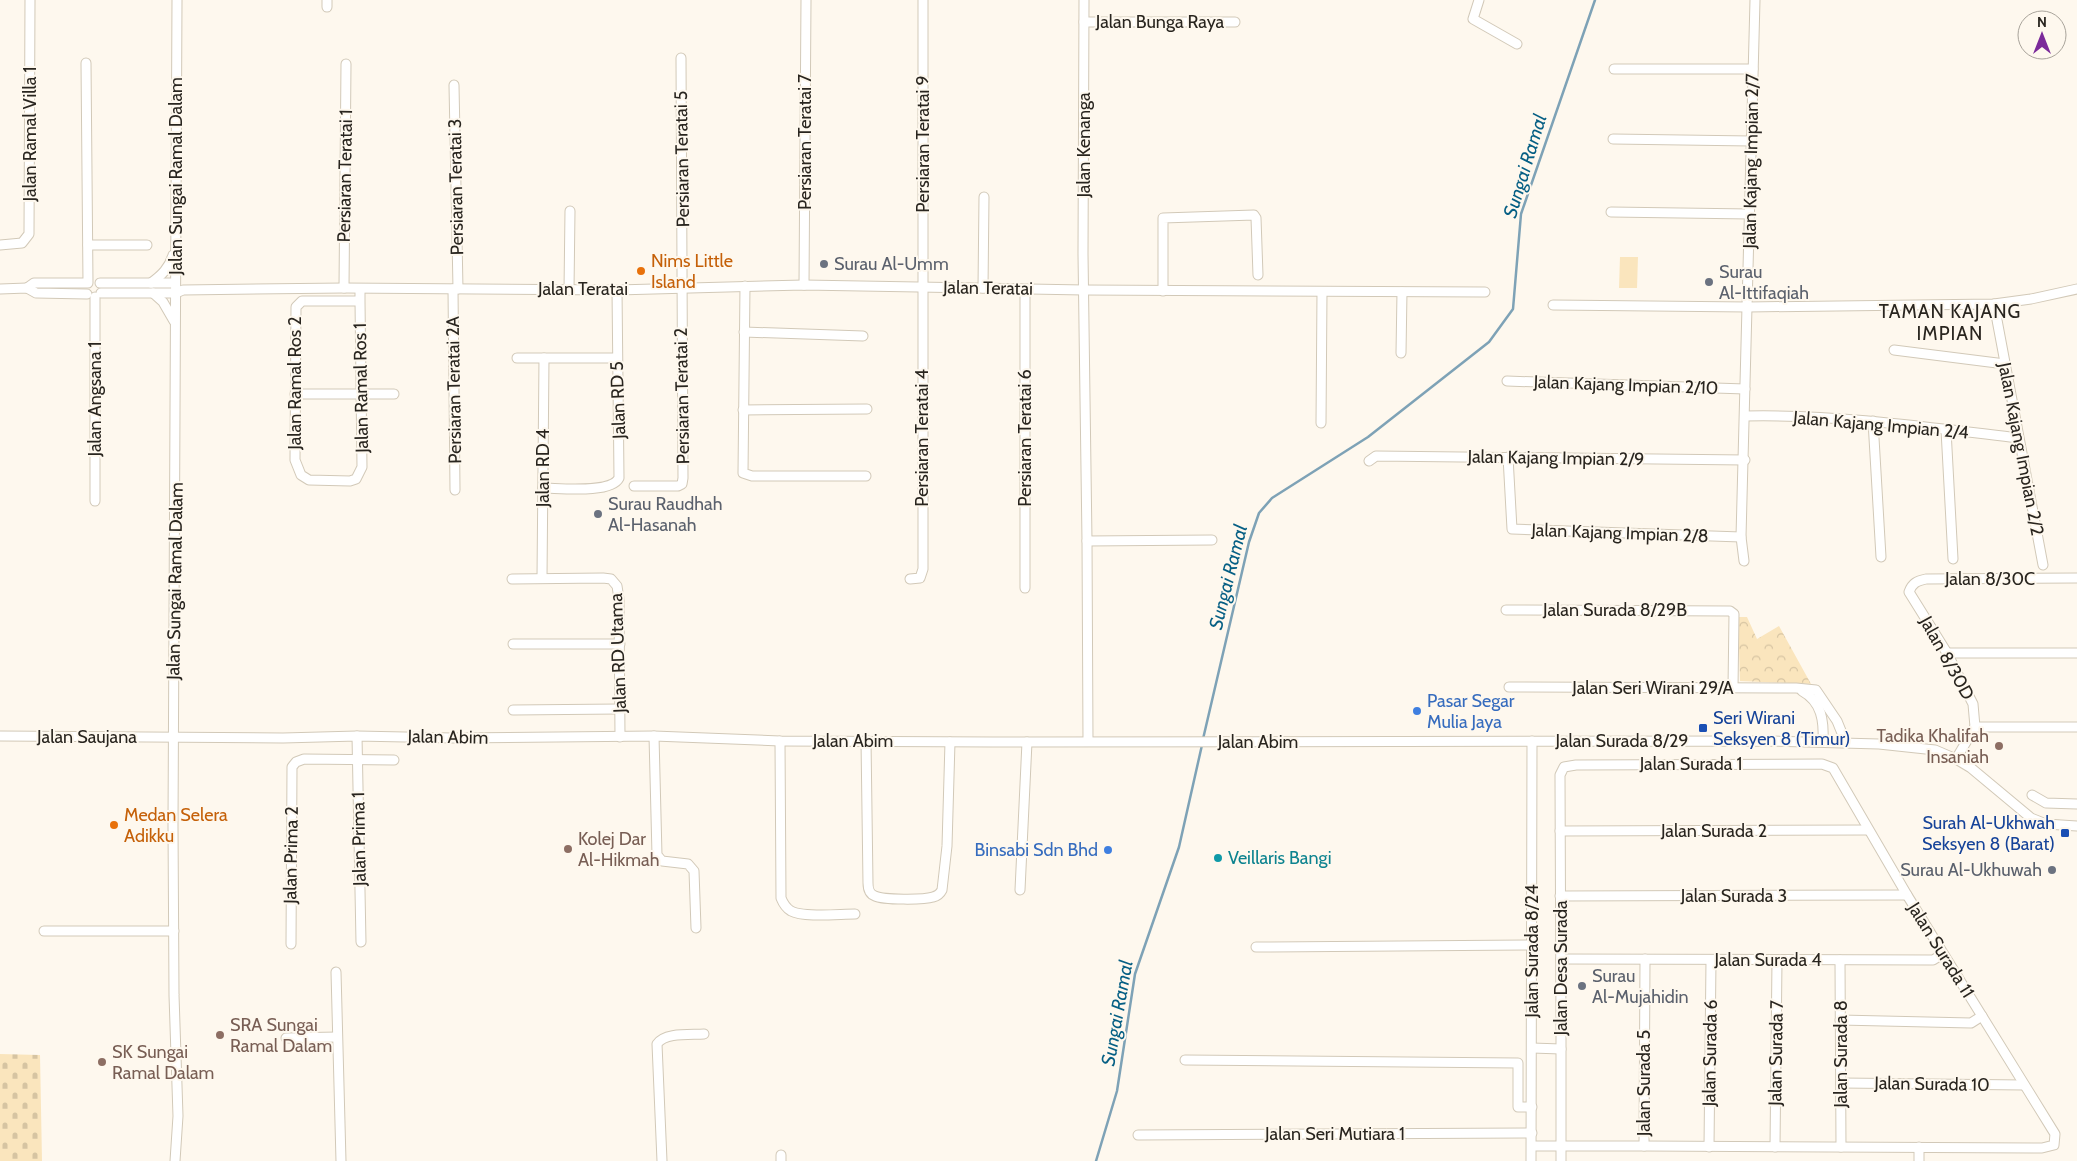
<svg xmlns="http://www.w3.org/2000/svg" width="2077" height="1161" font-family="Cabin,sans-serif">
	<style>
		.grass { fill: #fae5bd }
		.cemetery { fill: url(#cemetery-stones) }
		.park { fill: url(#park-crowns) }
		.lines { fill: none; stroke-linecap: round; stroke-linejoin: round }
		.stream { stroke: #7ea2b6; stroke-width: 2.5 }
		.minor-casing { stroke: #d2c9b8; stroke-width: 11 }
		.minor { stroke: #fff; stroke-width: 9 }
		.worship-dot { fill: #6b7280; stroke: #fef8ee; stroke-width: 2 }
		.food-dot { fill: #e8710a; stroke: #fef8ee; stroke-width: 2 }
		.shop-dot { fill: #3f7fe0; stroke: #fef8ee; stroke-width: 2 }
		.transit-dot { fill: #1a4fb4; stroke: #fef8ee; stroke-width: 2 }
		.education-dot { fill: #8d6e63; stroke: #fef8ee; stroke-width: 2 }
		.culture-dot { fill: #0f9aa8; stroke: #fef8ee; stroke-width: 2 }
		.labels { text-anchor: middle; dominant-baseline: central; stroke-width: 4; stroke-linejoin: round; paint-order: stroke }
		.street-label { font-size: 18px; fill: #29251f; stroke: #fef8ee }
		.food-label { font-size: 18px; fill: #c56008; stroke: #fef8ee; text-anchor: start }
		.worship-label { font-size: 18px; fill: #5b616d; stroke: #fef8ee; text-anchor: start }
		.shop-label { font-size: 18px; fill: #366cbe; stroke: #fef8ee; text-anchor: start }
		.transit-label { font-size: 18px; fill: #164399; stroke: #fef8ee; text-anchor: start }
		.education-label { font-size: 18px; fill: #785e54; stroke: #fef8ee; text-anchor: start }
		.culture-label { font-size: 18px; fill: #0d838f; stroke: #fef8ee; text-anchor: start }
		.water-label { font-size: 19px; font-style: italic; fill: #065f84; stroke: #fef8ee }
		.neighbourhood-label { font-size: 19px; letter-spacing: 1px; fill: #29251f; stroke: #fef8ee }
	</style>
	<defs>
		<pattern id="cemetery-stones" width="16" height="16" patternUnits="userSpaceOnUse" patternTransform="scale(1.25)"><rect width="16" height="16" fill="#fae5bd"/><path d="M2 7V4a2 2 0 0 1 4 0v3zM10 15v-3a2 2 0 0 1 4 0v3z" fill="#d6c4a2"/></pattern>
		<pattern id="park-crowns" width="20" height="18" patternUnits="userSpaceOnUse" patternTransform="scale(1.25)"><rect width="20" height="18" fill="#fae5bd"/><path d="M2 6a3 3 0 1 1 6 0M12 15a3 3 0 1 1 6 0" fill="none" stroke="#d6c4a2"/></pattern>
	</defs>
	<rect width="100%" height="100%" fill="#fef8ee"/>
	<path class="grass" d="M1620,257H1638L1637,288H1619Z"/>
	<path class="cemetery" d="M0,1054L40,1055L42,1161H0Z"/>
	<path class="park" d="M1738,617H1747L1757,639L1779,626L1811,684L1740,681Z"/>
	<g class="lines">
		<g class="stream">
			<path d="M1203,739L1249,542L1259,513L1272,498L1368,437L1489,342L1513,309L1521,214L1595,0"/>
			<path d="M1096,1161L1117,1091L1135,974L1179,847L1202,745"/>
		</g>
		<g class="minor-casing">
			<g id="minor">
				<path d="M1084,0L1083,254L1087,541L1212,540"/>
				<path d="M1479,0L1473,19L1517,44"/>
				<path d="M327,7V0"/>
				<path d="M1084,22H1235"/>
				<path d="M1614,69H1753"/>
				<path d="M454,85L458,289"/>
				<path d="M1613,139L1751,141"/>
				<path d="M1611,212L1750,214"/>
				<path d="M0,245L22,243L29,234L30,0"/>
				<path d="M88,245H147"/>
				<path d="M100,283H175"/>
				<path d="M151,283C162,275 169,268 173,255"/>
				<path d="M804,285L806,0"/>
				<path d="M745,286L743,473L752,476H866"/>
				<path d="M27,288L34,283H88L86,63"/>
				<path d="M344,288L346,64"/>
				<path d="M983,288L984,197"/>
				<path d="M0,289L27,288L36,293L87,294"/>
				<path d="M360,289V301L362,467L356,479L350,481L309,480L301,475L295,460L296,307L302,301H360"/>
				<path d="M453,289L455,490"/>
				<path d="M1025,289V588"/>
				<path d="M569,290L570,211"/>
				<path d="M1163,291V218L1254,215L1256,218L1258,275"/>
				<path d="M101,293H176L183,290L344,288L617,290L804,285L1084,290L1485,292"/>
				<path d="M153,293L163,302L174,321"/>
				<path d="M95,297V501"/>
				<path d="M1994,304L2043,565"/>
				<path d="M1553,305L1748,307L1994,304L2031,299L2077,289"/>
				<path d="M744,332L863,336"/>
				<path d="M1894,350L2005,364"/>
				<path d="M1401,353L1402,292"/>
				<path d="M517,358H616"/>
				<path d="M1507,381L1745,389"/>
				<path d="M295,394H394"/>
				<path d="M743,410L867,409"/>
				<path d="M1745,416C1836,414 1927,427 2018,438"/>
				<path d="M1873,421L1881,557"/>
				<path d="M1321,423L1322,292"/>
				<path d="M1946,430L1953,559"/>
				<path d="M1508,457L1512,529L1741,537"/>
				<path d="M1369,461L1376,456L1745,460"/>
				<path d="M634,486H678L682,484L683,478L681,58"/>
				<path d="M543,488C559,488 611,494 619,478L617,290"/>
				<path d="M1087,541L1088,741"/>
				<path d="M1744,561L1741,537L1755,0"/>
				<path d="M542,578L544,358"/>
				<path d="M512,579L603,578L611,579L617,586L619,599L620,737"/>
				<path d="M910,579L920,578L923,569V0"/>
				<path d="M1506,610L1730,611L1734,614L1733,688"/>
				<path d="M513,644H620"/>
				<path d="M1947,653H2077"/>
				<path d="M1509,687L1796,688L1816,690L1837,721L1846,743"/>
				<path d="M1802,691C1822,702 1824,721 1823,742"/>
				<path d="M513,710L619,709"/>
				<path d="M1975,727L1973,704L1947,653L1909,592C1912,583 1917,581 1926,579L2077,578"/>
				<path d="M1975,727H2077"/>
				<path d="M0,736L283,738L357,736L453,738L654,736L780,741L993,742L1771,741L1879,744L1935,750L1956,759L1971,768L2031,818L2046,824L2077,826"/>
				<path d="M357,736L361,942"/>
				<path d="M654,736L657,855L662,861L688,864L694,871L696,928"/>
				<path d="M866,740L868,883C868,889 869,894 875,896C883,900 924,900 933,897C938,896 940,894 942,890L947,846L950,742"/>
				<path d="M780,741L781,898C783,903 786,908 791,911C804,918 839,914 855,914"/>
				<path d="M1956,759L1975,727"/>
				<path d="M2032,795L2046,803L2077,804"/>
				<path d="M1560,831L1868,830"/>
				<path d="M1020,890L1027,742"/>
				<path d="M1560,896L1907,895"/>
				<path d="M44,931H174"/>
				<path d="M291,944L292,767L296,762L304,759L394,760"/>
				<path d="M1256,947L1532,945"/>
				<path d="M1561,959L1933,960L1943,954"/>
				<path d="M1840,960L1841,1147"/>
				<path d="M336,972L341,1161"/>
				<path d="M1840,1020L1971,1023L1982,1016"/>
				<path d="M286,1038L337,1037"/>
				<path d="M1532,1048L1561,1049"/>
				<path d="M1185,1060L1518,1063V1107H1532"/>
				<path d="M1841,1083L2024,1085"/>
				<path d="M1138,1135L1532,1133"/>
				<path d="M1532,1146C1569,1146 1607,1146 1644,1146L2042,1148L2054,1145L2055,1134L1907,895L1833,768L1822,764L1576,765L1564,767L1560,775L1561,1029V1161"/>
				<path d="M1644,1146L1645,959"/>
				<path d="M1709,1147L1711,960"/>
				<path d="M1775,1147L1777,960"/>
				<path d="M1919,1147V1161"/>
				<path d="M175,1161L178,1116L174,995L173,825L177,0"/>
				<path d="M662,1161L657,1044C665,1032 691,1035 704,1034"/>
				<path d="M781,1161V1155"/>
				<path d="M1531,1161L1532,741"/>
			</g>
		</g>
		<use href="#minor" class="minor"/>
	</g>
	<g class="worship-dot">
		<circle cx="824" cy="264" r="5"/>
		<circle cx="1709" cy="282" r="5"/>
		<circle cx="598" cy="514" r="5"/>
		<circle cx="2052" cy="870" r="5"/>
		<circle cx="1582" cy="986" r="5"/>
	</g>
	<g class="food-dot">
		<circle cx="641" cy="271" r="5"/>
		<circle cx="114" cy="825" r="5"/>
	</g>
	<g class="shop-dot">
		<circle cx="1417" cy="711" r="5"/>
		<circle cx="1108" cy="850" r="5"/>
	</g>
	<g class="transit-dot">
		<rect x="1698" y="723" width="10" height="10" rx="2.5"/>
		<rect x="2060" y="828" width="10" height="10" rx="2.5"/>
	</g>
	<g class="education-dot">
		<circle cx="1999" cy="746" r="5"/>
		<circle cx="568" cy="849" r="5"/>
		<circle cx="220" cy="1035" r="5"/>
		<circle cx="102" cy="1062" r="5"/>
	</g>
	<circle class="culture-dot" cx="1218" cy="858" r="5"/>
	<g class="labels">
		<g class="street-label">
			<text x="1160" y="22">Jalan Bunga Raya</text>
			<text transform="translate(30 134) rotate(-90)">Jalan Ramal Villa 1</text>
			<text transform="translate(805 142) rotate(-90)">Persiaran Teratai 7</text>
			<text transform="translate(923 144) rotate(-90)">Persiaran Teratai 9</text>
			<text transform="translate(1084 145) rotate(-90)">Jalan Kenanga</text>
			<text transform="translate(682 159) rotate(-91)">Persiaran Teratai 5</text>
			<text transform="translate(1751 161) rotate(-89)">Jalan Kajang Impian 2/7</text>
			<text transform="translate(176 176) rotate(-90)">Jalan Sungai Ramal Dalam</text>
			<text transform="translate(345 176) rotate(-89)">Persiaran Teratai 1</text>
			<text transform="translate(456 187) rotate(-91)">Persiaran Teratai 3</text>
			<text transform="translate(988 288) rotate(1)">Jalan Teratai</text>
			<text x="583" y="289">Jalan Teratai</text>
			<text transform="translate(295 383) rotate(-90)">Jalan Ramal Ros 2</text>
			<text transform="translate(1626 385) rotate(2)">Jalan Kajang Impian 2/10</text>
			<text transform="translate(361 388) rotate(-91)">Jalan Ramal Ros 1</text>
			<text transform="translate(454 390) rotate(-91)">Persiaran Teratai 2A</text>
			<text transform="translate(682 396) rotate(-91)">Persiaran Teratai 2</text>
			<text transform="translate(95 399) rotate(-90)">Jalan Angsana 1</text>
			<text transform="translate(618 400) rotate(-92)">Jalan RD 5</text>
			<text transform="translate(1881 425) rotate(5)">Jalan Kajang Impian 2/4</text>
			<text transform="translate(922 438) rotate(-90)">Persiaran Teratai 4</text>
			<text transform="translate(1025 438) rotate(-90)">Persiaran Teratai 6</text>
			<text transform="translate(2021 449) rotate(79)">Jalan Kajang Impian 2/2</text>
			<text transform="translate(1556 458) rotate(1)">Jalan Kajang Impian 2/9</text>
			<text transform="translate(543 468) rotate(-90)">Jalan RD 4</text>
			<text transform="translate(1620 533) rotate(2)">Jalan Kajang Impian 2/8</text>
			<text x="1990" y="579">Jalan 8/30C</text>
			<text transform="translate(175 581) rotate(-89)">Jalan Sungai Ramal Dalam</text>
			<text x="1615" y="610">Jalan Surada 8/29B</text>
			<text transform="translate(618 653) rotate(-92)">Jalan RD Utama</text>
			<text transform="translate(1947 658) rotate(61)">Jalan 8/30D</text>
			<text x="1653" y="688">Jalan Seri Wirani 29/A</text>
			<text x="87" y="737">Jalan Saujana</text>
			<text transform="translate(448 737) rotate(1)">Jalan Abim</text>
			<text x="853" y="741">Jalan Abim</text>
			<text x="1622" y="741">Jalan Surada 8/29</text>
			<text x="1258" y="742">Jalan Abim</text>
			<text x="1691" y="764">Jalan Surada 1</text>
			<text x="1714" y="831">Jalan Surada 2</text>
			<text transform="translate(359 839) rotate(-91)">Jalan Prima 1</text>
			<text transform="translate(291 855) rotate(-89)">Jalan Prima 2</text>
			<text x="1734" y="896">Jalan Surada 3</text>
			<text transform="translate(1941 950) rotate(58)">Jalan Surada 11</text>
			<text transform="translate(1532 951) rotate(-90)">Jalan Surada 8/24</text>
			<text x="1768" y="960">Jalan Surada 4</text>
			<text transform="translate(1561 968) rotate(-90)">Jalan Desa Surada</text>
			<text transform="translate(1710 1053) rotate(-89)">Jalan Surada 6</text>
			<text transform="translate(1776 1053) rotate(-89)">Jalan Surada 7</text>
			<text transform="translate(1841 1054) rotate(-90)">Jalan Surada 8</text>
			<text transform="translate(1644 1083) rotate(-90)">Jalan Surada 5</text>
			<text transform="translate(1932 1084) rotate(1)">Jalan Surada 10</text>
			<text x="1335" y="1134">Jalan Seri Mutiara 1</text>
		</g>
		<g class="food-label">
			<text x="651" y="261">Nims Little<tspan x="651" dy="21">Island</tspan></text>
			<text x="124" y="815">Medan Selera<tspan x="124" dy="21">Adikku</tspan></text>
		</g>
		<g class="worship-label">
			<text x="834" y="264">Surau Al-Umm</text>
			<text x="1719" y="272">Surau<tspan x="1719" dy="21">Al-Ittifaqiah</tspan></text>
			<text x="608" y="504">Surau Raudhah<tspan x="608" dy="21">Al-Hasanah</tspan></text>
			<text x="2042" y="870" text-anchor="end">Surau Al-Ukhuwah</text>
			<text x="1592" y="976">Surau<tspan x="1592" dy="21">Al-Mujahidin</tspan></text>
		</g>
		<g class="shop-label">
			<text x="1427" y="701">Pasar Segar<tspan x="1427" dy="21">Mulia Jaya</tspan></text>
			<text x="1098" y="850" text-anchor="end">Binsabi Sdn Bhd</text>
		</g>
		<g class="transit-label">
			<text x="1713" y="718">Seri Wirani<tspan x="1713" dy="21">Seksyen 8 (Timur)</tspan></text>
			<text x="2055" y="823" text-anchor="end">Surah Al-Ukhwah<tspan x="2055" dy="21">Seksyen 8 (Barat)</tspan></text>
		</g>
		<g class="education-label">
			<text x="1989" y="736" text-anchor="end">Tadika Khalifah<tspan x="1989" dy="21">Insaniah</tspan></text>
			<text x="578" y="839">Kolej Dar<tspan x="578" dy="21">Al-Hikmah</tspan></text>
			<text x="230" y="1025">SRA Sungai<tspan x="230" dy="21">Ramal Dalam</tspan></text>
			<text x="112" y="1052">SK Sungai<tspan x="112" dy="21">Ramal Dalam</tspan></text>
		</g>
		<g class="culture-label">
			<text x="1228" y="858">Veillaris Bangi</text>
		</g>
		<g class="water-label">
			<text transform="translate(1525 166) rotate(-73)">Sungai Ramal</text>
			<text transform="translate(1228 577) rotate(-76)">Sungai Ramal</text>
			<text transform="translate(1117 1013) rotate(-80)">Sungai Ramal</text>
		</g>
		<g class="neighbourhood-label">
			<text x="1950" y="311">TAMAN KAJANG<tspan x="1950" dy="22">IMPIAN</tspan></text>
		</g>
	</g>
	<g transform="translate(2042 35)"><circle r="24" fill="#fef8ee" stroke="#a9a49b"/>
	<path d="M0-4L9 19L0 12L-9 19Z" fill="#7b2a9a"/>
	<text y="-8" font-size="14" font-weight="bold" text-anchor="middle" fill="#29251f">N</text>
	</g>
</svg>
